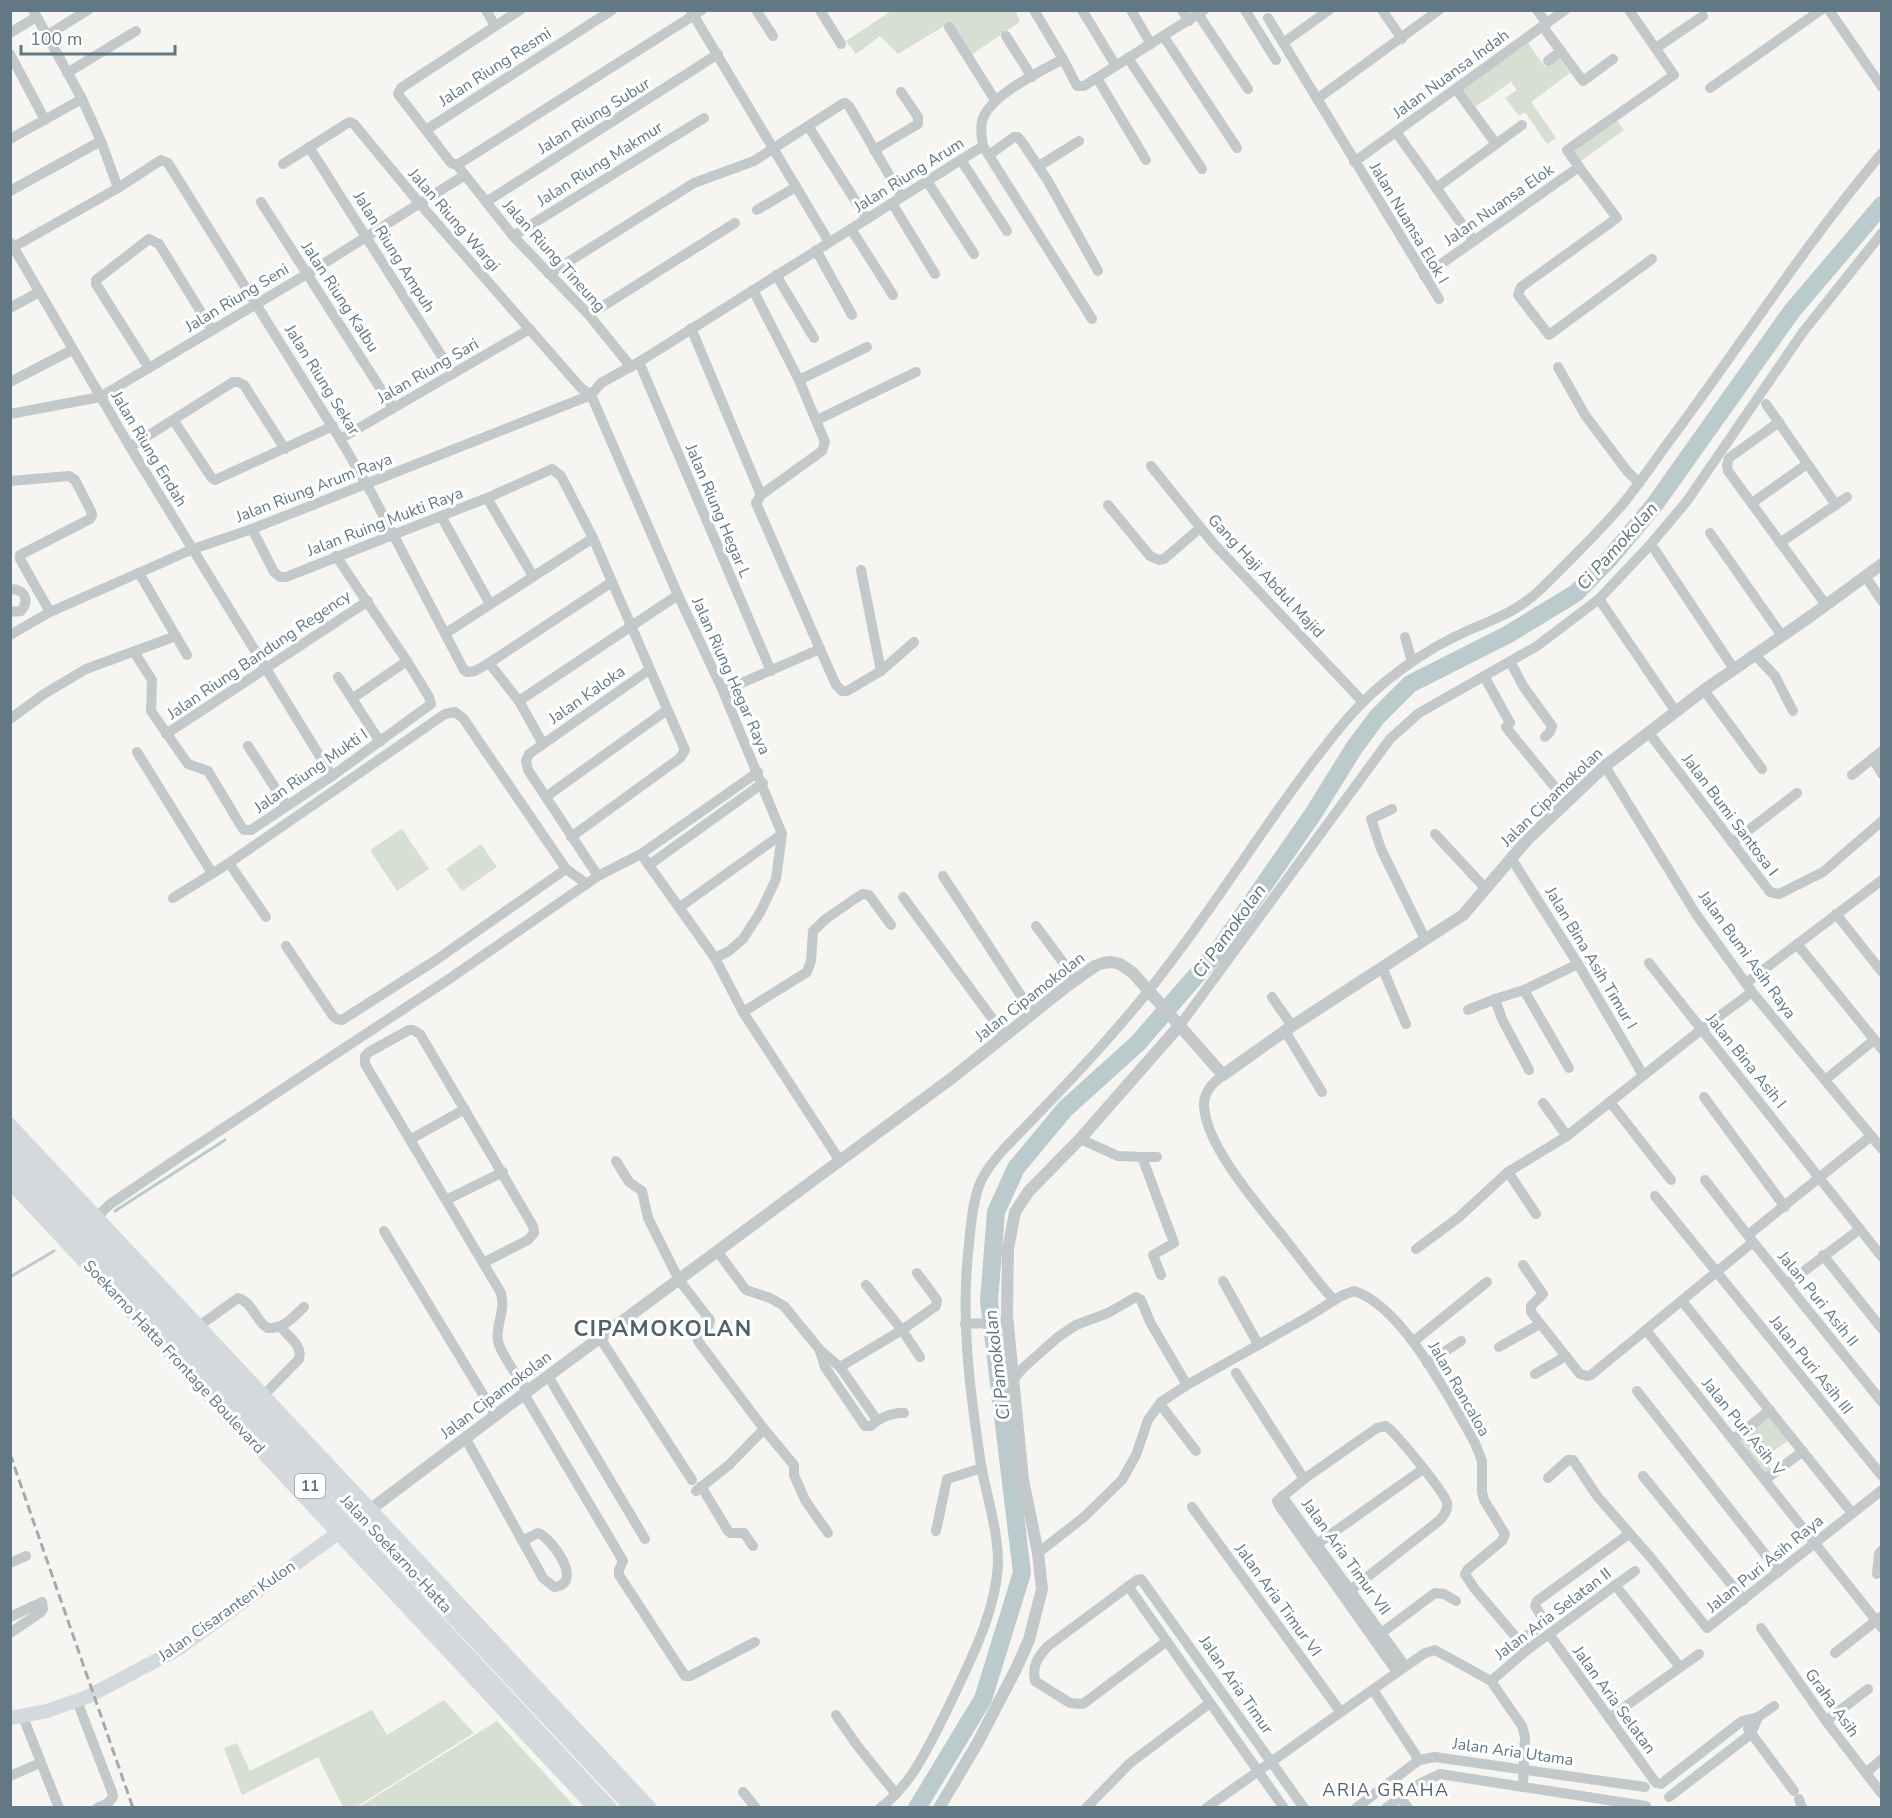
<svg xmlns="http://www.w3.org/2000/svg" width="1892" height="1818" font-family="'Nunito Sans',sans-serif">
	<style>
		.green { fill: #d7ded2 }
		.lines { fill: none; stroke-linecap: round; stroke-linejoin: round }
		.stream { stroke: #bbcacd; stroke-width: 3 }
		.river { stroke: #bbcacd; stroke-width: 18 }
		.minor { stroke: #c3c8ca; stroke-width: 10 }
		.tertiary { stroke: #c3c8ca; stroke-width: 12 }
		.secondary { stroke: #d3d9dd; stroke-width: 14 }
		.trunk { stroke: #d3d9dd; stroke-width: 16 }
		.rail { stroke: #a3abaf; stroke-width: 3; stroke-dasharray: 9 4.5; stroke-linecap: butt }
		.labels { text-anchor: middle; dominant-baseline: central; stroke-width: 6; stroke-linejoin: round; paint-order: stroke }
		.shield { fill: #fff; stroke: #91a1aa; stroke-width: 1.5 }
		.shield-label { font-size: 15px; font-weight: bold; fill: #627985 }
		.street-label { font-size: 16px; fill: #627985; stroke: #fff }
		.water-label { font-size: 18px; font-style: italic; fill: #59767b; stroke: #fff }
		.neighbourhood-label { font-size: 18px; letter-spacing: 1.5px; fill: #516169; stroke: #fff }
		.district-label { font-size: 22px; font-weight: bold; letter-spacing: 1.5px; fill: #516169; stroke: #fff }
	</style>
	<rect width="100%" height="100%" fill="#f6f5f1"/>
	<g class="green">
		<path d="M891,11H1016L1020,22L971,55L949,23L898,54L880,36L856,54L846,41Z"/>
		<path d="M1528,43L1545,67L1559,58L1570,73L1531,102L1556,138L1547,144L1525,112L1519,116L1505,98L1517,90L1511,82L1475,107L1462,89Z"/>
		<path d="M1616,119L1624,130L1578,163L1570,152Z"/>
		<path d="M402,829L429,869L397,891L370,850Z"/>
		<path d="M481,844L497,867L462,891L446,869Z"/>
		<path d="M1770,1413L1790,1439L1771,1453L1762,1457L1772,1470L1765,1475L1736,1439Z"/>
		<path d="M444,1700L474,1733L356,1807H343L318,1757L242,1795L224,1748L237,1743L250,1771L372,1710L387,1735Z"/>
		<path d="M497,1721L575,1807H359Z"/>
	</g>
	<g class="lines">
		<g class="stream">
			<path d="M115,1211L225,1140"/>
			<path d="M10,1277L54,1251"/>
		</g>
		<path class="river" d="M917,1808L983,1699L1022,1573L989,1301L996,1212L1016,1168L1065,1109L1138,1043L1220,948L1313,814L1354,748L1377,717L1410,684L1507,635L1576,593L1610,558L1655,504L1792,311L1882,205"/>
		<g class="minor">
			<path d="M33,10L82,99L101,141L118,188"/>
			<path d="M486,10L495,26"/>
			<path d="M520,10L401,88L398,94L451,163L457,165L513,236L589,315L631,367"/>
			<path d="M756,10L773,36"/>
			<path d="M820,10L841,44"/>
			<path d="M1034,10L1063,59"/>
			<path d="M1082,10L1116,66"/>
			<path d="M1131,10L1151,44"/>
			<path d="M1182,10L1189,21"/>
			<path d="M1245,10L1276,60"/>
			<path d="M1382,10L1402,39"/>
			<path d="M1537,10L1547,24"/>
			<path d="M1829,10L1882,87"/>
			<path d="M691,11L829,242"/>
			<path d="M1198,14L1248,89"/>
			<path d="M1268,18L1439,299"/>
			<path d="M949,27L995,100"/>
			<path d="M1543,27L1583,81L1613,59"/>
			<path d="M10,33L36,17"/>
			<path d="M46,36L88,10"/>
			<path d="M1006,36L1032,77"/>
			<path d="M1164,37L1237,148"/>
			<path d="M1283,43L1329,10"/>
			<path d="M1656,48L1703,16"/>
			<path d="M10,54L45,120"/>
			<path d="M1128,58L1202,169"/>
			<path d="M1548,61L1561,51"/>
			<path d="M67,73L136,31"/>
			<path d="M1097,78L1146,160"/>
			<path d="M1710,88L1821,10"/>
			<path d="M1456,89L1496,144"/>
			<path d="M1317,99L1439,10"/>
			<path d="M808,126L867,219"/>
			<path d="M426,130L612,10"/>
			<path d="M1396,132L1474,241"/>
			<path d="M10,139L82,99"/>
			<path d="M983,146L1092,319"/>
			<path d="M309,147L453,374"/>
			<path d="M874,150L918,124V117L901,92"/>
			<path d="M989,155L1014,137H1018L1022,142L1048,181L1098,271"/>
			<path d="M961,160L1007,231"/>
			<path d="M1354,162L1565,10"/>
			<path d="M283,164L346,124L350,122L354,124L420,204L581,388L591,395L678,595L723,691L782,834L776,879L761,911L743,939L729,951L715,958"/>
			<path d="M457,165L702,10"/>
			<path d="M1039,166L1079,141"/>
			<path d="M1579,167L1617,218L1521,287L1518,295L1549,335L1652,259"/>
			<path d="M927,181L974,254"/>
			<path d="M1436,188L1522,125"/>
			<path d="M10,191L101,141"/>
			<path d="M261,202L393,408"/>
			<path d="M486,202L718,54"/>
			<path d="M892,203L935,274"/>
			<path d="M757,210L796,187"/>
			<path d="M851,229L893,295"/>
			<path d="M513,236L704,118"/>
			<path d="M11,243L130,447L332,776"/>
			<path d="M10,249L118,188L161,160L168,163L340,439L372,494L464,670L467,672L475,671L489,663L519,701L543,744"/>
			<path d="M816,250L852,315"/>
			<path d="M549,274L694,183L754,161L842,104L845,103L849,106L902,197"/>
			<path d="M776,275L814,338"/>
			<path d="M1424,276L1579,167L1567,150L1674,75L1629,10"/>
			<path d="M753,290L799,380L825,442L822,451L761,495L756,503L820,649"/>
			<path d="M10,308L39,292"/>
			<path d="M589,315L735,223"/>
			<path d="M691,328L761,495"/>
			<path d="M639,362L771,671"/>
			<path d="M1558,367L1585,415L1627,471L1639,483"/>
			<path d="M149,368L96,284V280L149,239L159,244L212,330"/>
			<path d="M799,380L867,347"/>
			<path d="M10,382L72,350"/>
			<path d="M1766,404L1836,505"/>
			<path d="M10,414L100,397L307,274L465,175"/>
			<path d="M817,420L916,372"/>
			<path d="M174,421L211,477L215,480L333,426"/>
			<path d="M1779,422L1729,458L1727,465L1728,471L1826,605"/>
			<path d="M340,439L530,329"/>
			<path d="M130,447L233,382H238L244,385L285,449"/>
			<path d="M1151,466L1213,543L1363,702"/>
			<path d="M10,481L69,476L75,480L91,511L92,515L90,519L20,555V559L50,612"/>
			<path d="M487,498L533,576"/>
			<path d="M1752,503L1807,464"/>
			<path d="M1108,505L1150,556L1159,560L1164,559L1200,528"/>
			<path d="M441,516L490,604"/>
			<path d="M252,529L274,572L280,577H286L487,498L552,469L561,476L593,538L685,750L680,758L571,837"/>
			<path d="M1710,533L1782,636"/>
			<path d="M1780,543L1847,497"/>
			<path d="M1655,550L1734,669"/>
			<path d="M861,570L881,671"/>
			<path d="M139,573L187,655"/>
			<path d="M1865,576L1882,601"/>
			<path d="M10,589C25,589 30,600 21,611L10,612"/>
			<path d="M1599,599L1676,712"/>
			<path d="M446,633L593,538"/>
			<path d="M10,635L50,612L193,549L252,529L591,395L601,383L639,362L983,146C982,139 980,129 982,122C986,97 1041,71 1063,59L1077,86H1084L1204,10"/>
			<path d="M1405,637L1412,662"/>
			<path d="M134,652L152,680L151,711L188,764L208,771L241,826L244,830H251L332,776L431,704L429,697L407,661L336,556"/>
			<path d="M1755,655L1775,676L1793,711"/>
			<path d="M489,663L612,582"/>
			<path d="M1511,663L1523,686L1552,726L1550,732L1545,737"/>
			<path d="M1484,676L1510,723L1506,727L1509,731L1567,802"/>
			<path d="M338,677L380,742"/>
			<path d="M1704,690L1762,769"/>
			<path d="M723,691L820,649L836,685L842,691H847L881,671L914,642"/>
			<path d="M353,698L407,661"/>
			<path d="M519,701L678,595"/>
			<path d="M10,719L44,694L86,669L176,636"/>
			<path d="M1649,733L1770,892L1779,894L1823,872L1882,821"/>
			<path d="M166,734L368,601"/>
			<path d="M248,746L287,806"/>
			<path d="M137,752L212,873"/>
			<path d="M1873,758L1882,774"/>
			<path d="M1605,766L1696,914L1752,992L1882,1149"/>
			<path d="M1852,775L1882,751"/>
			<path d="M547,796L667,710"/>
			<path d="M1392,809L1371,819L1381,849L1425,939"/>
			<path d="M1435,834L1486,889"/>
			<path d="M1732,843L1797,793"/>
			<path d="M641,854L715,958L743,1012L840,1161"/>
			<path d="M1511,858L1578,964L1643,1075"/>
			<path d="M229,863L266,917"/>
			<path d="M649,865L763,783"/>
			<path d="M566,869L587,884"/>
			<path d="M598,876L528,770L526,761L529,754L649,670"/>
			<path d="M943,876L1033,1014"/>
			<path d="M903,897L1005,1036"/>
			<path d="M173,898L229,863L445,714L455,712L463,718L566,869L436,960L342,1020L337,1019L333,1016L286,946"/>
			<path d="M680,907L782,834"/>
			<path d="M1836,914L1882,972"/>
			<path d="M1036,926L1076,980"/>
			<path d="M1797,944L1882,1049"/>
			<path d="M1649,963L1882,1257"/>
			<path d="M1382,967L1406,1024"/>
			<path d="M1746,983L1882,880"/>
			<path d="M1524,990L1569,1068"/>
			<path d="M1272,997L1292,1026"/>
			<path d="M1468,1010L1495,999"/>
			<path d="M743,1012L807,972L811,961L813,931L827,918L862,894L869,895L891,925"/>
			<path d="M1180,1025L1390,739L1419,713L1537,646L1599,599L1650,545L1687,501L1803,332L1882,233"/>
			<path d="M1285,1031L1322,1092"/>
			<path d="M1529,1070L1502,1019L1495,999L1524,990L1578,964"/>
			<path d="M1223,1075C1213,1083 1204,1091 1204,1105C1205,1146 1260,1207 1285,1239C1301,1259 1316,1281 1334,1300"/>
			<path d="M1825,1080L1874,1040"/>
			<path d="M1704,1097L1785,1207"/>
			<path d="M1610,1102L1671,1180"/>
			<path d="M1543,1103L1567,1136"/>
			<path d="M411,1139L465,1109"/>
			<path d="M1080,1139L1118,1156L1142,1157L1174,1243L1153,1255L1161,1275"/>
			<path d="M1142,1157H1157"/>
			<path d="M616,1161L629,1182L642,1191L648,1218L679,1280L710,1320L709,1325L698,1336V1341L764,1429L729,1465L696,1491"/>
			<path d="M1508,1172L1536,1214"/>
			<path d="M1655,1196L1882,1476"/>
			<path d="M446,1200L503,1172"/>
			<path d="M97,1217L109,1205L181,1156L449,979L598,876L641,854L758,772"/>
			<path d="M384,1231L496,1416"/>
			<path d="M1748,1235L1871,1136"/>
			<path d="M1753,1242L1882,1402"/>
			<path d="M1416,1249L1458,1218L1508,1172L1567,1136L1702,1029L1752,992"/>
			<path d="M717,1251L746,1290L770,1298L784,1306L820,1350L840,1367L877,1420"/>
			<path d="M1823,1255L1882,1329"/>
			<path d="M483,1263L528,1240L534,1233L533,1226L420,1034L413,1030H409L369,1052L365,1056V1064L501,1293C506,1312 495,1325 498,1341C500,1353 520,1380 528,1392"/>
			<path d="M1523,1265L1543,1294L1531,1306V1312L1580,1374L1587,1376L1591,1375L1753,1242L1705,1180"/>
			<path d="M1223,1281L1258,1344"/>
			<path d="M1787,1284L1860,1229"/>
			<path d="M866,1285L902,1330L920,1357"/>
			<path d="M1682,1301L1852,1513"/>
			<path d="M965,1324L1008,1322"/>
			<path d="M199,1326L238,1298C253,1302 255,1321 268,1328C284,1329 293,1317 304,1307"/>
			<path d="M1646,1330L1882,1628"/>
			<path d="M600,1338L692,1480"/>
			<path d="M1414,1341L1487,1282"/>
			<path d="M1499,1347L1540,1324"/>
			<path d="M820,1351L825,1367L865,1426H871C879,1418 892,1412 904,1413"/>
			<path d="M1427,1363L1461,1341"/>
			<path d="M840,1367L902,1330L936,1306L937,1300L917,1273"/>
			<path d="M1236,1373L1304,1479"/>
			<path d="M1535,1374L1566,1356"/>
			<path d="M548,1376L645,1539"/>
			<path d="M1013,1380L1023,1368L1058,1337L1076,1325L1108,1313L1136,1297L1141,1300L1150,1322L1187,1385"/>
			<path d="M1637,1391L1779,1572"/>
			<path d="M524,1394L622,1559L623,1561L619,1570V1575L685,1676H690L755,1642"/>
			<path d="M264,1395L299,1359C303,1345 288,1337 281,1327"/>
			<path d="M1160,1404L1196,1451"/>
			<path d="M764,1429L794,1465V1475L805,1500L828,1533"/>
			<path d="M466,1439L543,1578L554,1587C585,1584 552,1538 538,1533L522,1541"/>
			<path d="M1734,1439L1770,1410"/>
			<path d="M1643,1476L1744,1600"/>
			<path d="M1548,1478L1568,1460H1573L1597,1496L1652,1559L1707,1628L1882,1490"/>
			<path d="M1766,1479L1803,1451"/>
			<path d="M701,1486L728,1531L731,1533H744L753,1546"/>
			<path d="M1282,1496L1405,1666"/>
			<path d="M1192,1507L1340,1711"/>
			<path d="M936,1531L947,1479L982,1468"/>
			<path d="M1313,1547L1423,1469"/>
			<path d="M1038,1553L1084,1517L1122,1480L1136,1455L1148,1420L1161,1402L1187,1385L1306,1318L1341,1296L1354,1291C1402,1305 1451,1401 1475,1443L1482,1461V1492L1484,1500L1505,1534L1502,1541L1468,1569L1465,1574L1474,1588L1527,1650"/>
			<path d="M10,1563L26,1556"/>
			<path d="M1877,1574L1879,1554L1882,1550"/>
			<path d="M1615,1585L1680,1667"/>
			<path d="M1128,1586L1284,1808"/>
			<path d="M1343,1596L1440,1520C1444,1515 1448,1510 1447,1503C1445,1493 1396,1433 1386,1426L1377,1428L1304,1479L1277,1501L1278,1504L1397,1672"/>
			<path d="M10,1617L42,1602L43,1609L41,1612L10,1633"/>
			<path d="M1761,1628L1826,1721L1882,1794"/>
			<path d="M1549,1634L1656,1783"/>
			<path d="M1376,1637L1435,1593L1444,1594L1456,1601"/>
			<path d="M1167,1641L1083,1704L1070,1703L1035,1681C1032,1665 1037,1658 1048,1646L1137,1580L1141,1579L1304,1808"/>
			<path d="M1520,1641L1545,1622L1535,1606L1537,1601L1629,1534"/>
			<path d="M1835,1653L1882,1616"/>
			<path d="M1491,1681L1527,1650L1635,1571"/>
			<path d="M1373,1690L1419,1760"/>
			<path d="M77,1701L112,1792L113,1797L108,1803L97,1808"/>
			<path d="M836,1715L856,1744L896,1794"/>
			<path d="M23,1717L59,1808"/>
			<path d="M1609,1718L1699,1654"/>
			<path d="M1826,1721L1868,1689"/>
			<path d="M1748,1729L1794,1791"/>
			<path d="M1866,1773L1882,1759"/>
			<path d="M10,1776L40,1763"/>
			<path d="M1661,1784L1742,1721L1758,1717L1774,1706"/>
			<path d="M743,1792L756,1808"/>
			<path d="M1400,1797L1408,1808"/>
			<path d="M1669,1797L1751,1734L1758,1717"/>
			<path d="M1799,1799L1802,1808"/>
			<path d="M880,1808C913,1784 930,1743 948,1708C969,1663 996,1613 998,1563C998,1530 987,1498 981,1465C970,1392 960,1318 969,1244C971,1225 972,1205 979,1186C984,1172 994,1160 1004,1149C1062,1089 1120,1030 1170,963C1231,883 1283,795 1348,718C1379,682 1424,650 1467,631C1495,619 1520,610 1542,588C1569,561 1597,534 1622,505C1639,484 1654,462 1670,440C1741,345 1805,244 1882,153"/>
			<path d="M1086,1808L1130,1763L1210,1703"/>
			<path d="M1206,1808C1279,1757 1351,1704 1425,1653L1435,1650L1491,1681L1522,1726L1525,1737L1523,1786"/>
			<path d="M1356,1808L1419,1760L1435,1757L1645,1787"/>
			<path d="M1386,1808L1421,1783L1440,1774L1646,1806"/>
		</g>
		<g class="tertiary">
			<path d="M371,1509L548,1376L952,1078L1067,986L1095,966L1103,963L1111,962L1120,964L1133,973L1223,1075L1292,1026L1463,915L1527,840L1605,766L1704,690L1811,616L1882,564"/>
			<path d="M939,1808L977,1744L1016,1669L1029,1640L1042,1589L1038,1553L1023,1480L1007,1315L1008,1249L1015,1212L1029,1191L1080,1139L1180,1025"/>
		</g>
		<g class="secondary">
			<path d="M10,1125L650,1808"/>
			<path d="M10,1182L595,1808"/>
			<path d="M10,1718L47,1711L87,1697L178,1649L338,1533"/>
		</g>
		<g class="trunk">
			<path d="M10,1142L633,1808"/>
			<path d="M10,1164L609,1808"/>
		</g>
		<path class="rail" d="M10,1454L133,1808"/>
	</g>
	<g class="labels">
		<rect class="shield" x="295" y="1474" width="30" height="24" rx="4.5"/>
		<g class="shield-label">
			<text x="310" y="1486">11</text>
		</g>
		<g class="street-label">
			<text transform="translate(495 67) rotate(-33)">Jalan Riung Resmi</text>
			<text transform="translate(1451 74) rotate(-36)">Jalan Nuansa Indah</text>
			<text transform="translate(594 116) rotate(-32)">Jalan Riung Subur</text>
			<text transform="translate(600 164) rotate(-32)">Jalan Riung Makmur</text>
			<text transform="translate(909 175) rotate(-32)">Jalan Riung Arum</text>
			<text transform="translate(1499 205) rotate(-35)">Jalan Nuansa Elok</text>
			<text transform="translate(454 220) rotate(49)">Jalan Riung Wargi</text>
			<text transform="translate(1409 223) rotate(59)">Jalan Nuansa Elok I</text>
			<text transform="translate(394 252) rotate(58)">Jalan Riung Ampuh</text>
			<text transform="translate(554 256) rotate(48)">Jalan Riung Tineung</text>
			<text transform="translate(340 297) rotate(57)">Jalan Riung Kalbu</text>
			<text transform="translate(237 298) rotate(-31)">Jalan Riung Seni</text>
			<text transform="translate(428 371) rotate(-30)">Jalan Riung Sari</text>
			<text transform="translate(322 380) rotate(58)">Jalan Riung Sekar</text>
			<text transform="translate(149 449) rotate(59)">Jalan Riung Endah</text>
			<text transform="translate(314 488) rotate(-21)">Jalan Riung Arum Raya</text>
			<text transform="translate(718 511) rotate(67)">Jalan Riung Hegar L</text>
			<text transform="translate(385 522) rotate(-21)">Jalan Ruing Mukti Raya</text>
			<text transform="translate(1266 576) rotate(47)">Gang Haji Abdul Majid</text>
			<text transform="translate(259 655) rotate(-34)">Jalan Riung Bandung Regency</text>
			<text transform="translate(731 676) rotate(66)">Jalan Riung Hegar Raya</text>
			<text transform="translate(587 695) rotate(-35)">Jalan Kaloka</text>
			<text transform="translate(311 771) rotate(-35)">Jalan Riung Mukti I</text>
			<text transform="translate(1552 797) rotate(-44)">Jalan Cipamokolan</text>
			<text transform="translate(1730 815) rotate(53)">Jalan Bumi Santosa I</text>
			<text transform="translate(1747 955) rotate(54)">Jalan Bumi Asih Raya</text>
			<text transform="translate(1591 958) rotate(59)">Jalan Bina Asih Timur I</text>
			<text transform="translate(1030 997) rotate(-38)">Jalan Cipamokolan</text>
			<text transform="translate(1746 1061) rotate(51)">Jalan Bina Asih I</text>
			<text transform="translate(1818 1299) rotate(51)">Jalan Puri Asih II</text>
			<text transform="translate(174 1357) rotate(47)">Soekarno Hatta Frontage Boulevard</text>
			<text transform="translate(1811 1365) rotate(51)">Jalan Puri Asih III</text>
			<text transform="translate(1459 1389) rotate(60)">Jalan Rancaloa</text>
			<text transform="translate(496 1395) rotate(-37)">Jalan Cipamokolan</text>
			<text transform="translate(1743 1427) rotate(51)">Jalan Puri Asih V</text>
			<text transform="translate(396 1554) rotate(47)">Jalan Soekarno-Hatta</text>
			<text transform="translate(1346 1557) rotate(54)">Jalan Aria Timur VII</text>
			<text transform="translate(1765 1564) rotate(-39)">Jalan Puri Asih Raya</text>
			<text transform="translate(1278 1600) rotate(54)">Jalan Aria Timur VI</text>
			<text transform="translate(227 1611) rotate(-35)">Jalan Cisaranten Kulon</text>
			<text transform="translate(1553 1614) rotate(-37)">Jalan Aria Selatan II</text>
			<text transform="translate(1236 1685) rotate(55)">Jalan Aria Timur</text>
			<text transform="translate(1614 1700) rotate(54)">Jalan Aria Selatan</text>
			<text transform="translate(1832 1703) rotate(54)">Graha Asih</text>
			<text transform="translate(1513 1752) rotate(8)">Jalan Aria Utama</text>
		</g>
		<g class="water-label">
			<text transform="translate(1617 546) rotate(-48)">Ci Pamokolan</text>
			<text transform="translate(1229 931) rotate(-54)">Ci Pamokolan</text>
			<text transform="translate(997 1365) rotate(-97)">Ci Pamokolan</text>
		</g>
		<g class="neighbourhood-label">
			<text x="1386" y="1790">ARIA GRAHA</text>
		</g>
		<g class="district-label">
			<text x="663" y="1329">CIPAMOKOLAN</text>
		</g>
	</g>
	<rect width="1892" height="1818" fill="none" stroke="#627985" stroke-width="24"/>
	<path d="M21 45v9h154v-9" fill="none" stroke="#627985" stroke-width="3"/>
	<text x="30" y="45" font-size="18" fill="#627985" stroke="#ffffff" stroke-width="4.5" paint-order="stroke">100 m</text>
</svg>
